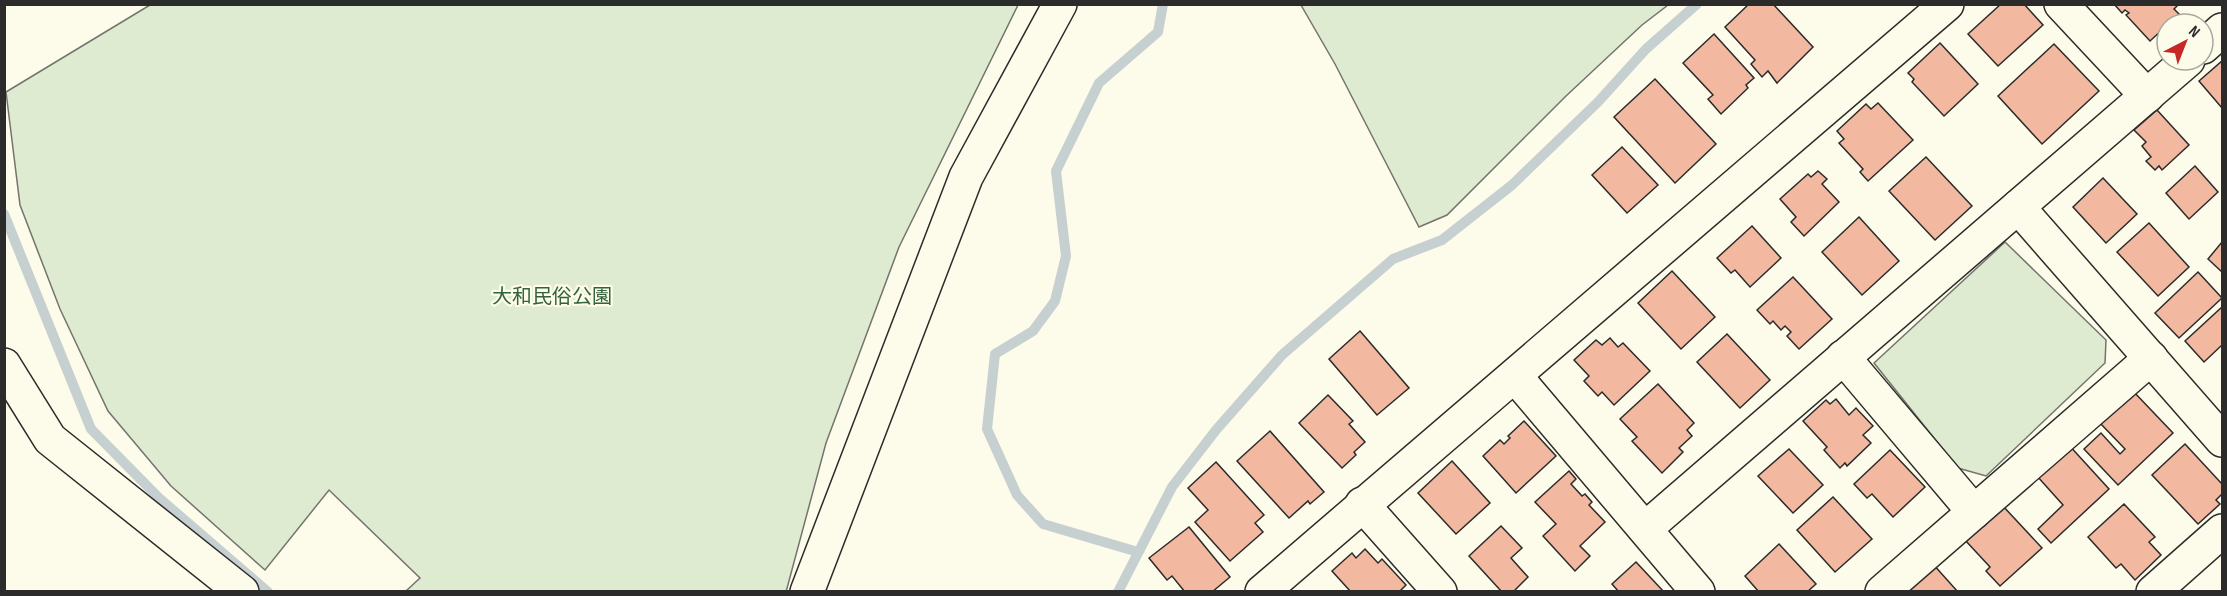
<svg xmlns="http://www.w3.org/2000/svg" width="2227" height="596" font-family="'Sofia Sans Condensed','Noto Sans JP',sans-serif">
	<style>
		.green { fill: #deebd1; stroke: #74746e; stroke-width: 1.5 }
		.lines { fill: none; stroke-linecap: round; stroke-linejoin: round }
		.stream { stroke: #c7d0d0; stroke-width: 10 }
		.building { fill: #f2b8a0; stroke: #2b2b2b; stroke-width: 1.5 }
		.minor-casing { stroke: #2b2b2b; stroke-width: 36 }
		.tertiary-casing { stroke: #2b2b2b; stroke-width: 36 }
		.minor { stroke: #fdfbea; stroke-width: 33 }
		.tertiary { stroke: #fdfbea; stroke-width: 33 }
		.labels { text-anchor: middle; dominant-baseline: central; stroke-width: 4.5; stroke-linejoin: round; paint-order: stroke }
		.park-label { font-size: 20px; fill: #34623c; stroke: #fdfbea }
	</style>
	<rect width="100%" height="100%" fill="#fdfbea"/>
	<g class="green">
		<path d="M150,5V4L1018,5L899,247L826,443L786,592L406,591L420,578L329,490L265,570L171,486L108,411L60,309L20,205L6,92Z"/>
		<path d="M1301,5H1668L1642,25L1566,96L1447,215L1419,227L1335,64Z"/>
		<path d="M2005,242L2106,340L2105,363L1986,476L1958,468L1874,363Z"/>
	</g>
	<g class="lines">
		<g class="stream">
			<path d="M4,214L91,429L159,498L268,592"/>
			<path d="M1138,552L1043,524L1017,495L987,429L995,354L1033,331L1055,301L1066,256L1056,171L1099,83L1158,32L1163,4"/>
			<path d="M1118,592L1172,487L1216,430L1282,355L1393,259L1442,240L1512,185L1598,102L1646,49L1697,4"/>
		</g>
	</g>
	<g class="building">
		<path d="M1749,4H1773L1813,47L1777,83L1768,71L1762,77L1751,64L1755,60L1725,27Z"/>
		<path d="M2001,4H2024L2043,25L1998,66L1968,34Z"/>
		<path d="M2114,4H2179L2174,9L2179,14L2150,41L2126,15L2129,13L2125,10L2122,13Z"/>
		<path d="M1714,34L1754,78L1746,85L1748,88L1721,114L1708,99L1713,95L1683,63Z"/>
		<path d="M1940,43L1978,84L1944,116L1912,82L1914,79L1908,73Z"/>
		<path d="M2054,44L2099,91L2042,144L1998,96Z"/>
		<path d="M2222,61V108L2199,81Z"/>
		<path d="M1655,79L1716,144L1675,183L1614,117Z"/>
		<path d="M1878,103L1913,140L1868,181L1860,172L1863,169L1839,143L1844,139L1837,131L1866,104L1871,109Z"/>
		<path d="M2157,110L2189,145L2162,170L2159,166L2155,170L2146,161L2151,157L2142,146L2146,142L2134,130Z"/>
		<path d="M1622,147L1658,185L1627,213L1592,175Z"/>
		<path d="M1926,157L1972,206L1935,240L1889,191Z"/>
		<path d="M2195,166L2218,192L2189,219L2166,193Z"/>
		<path d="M1818,171L1827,179L1822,184L1839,202L1804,236L1791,222L1796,217L1780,199L1808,174L1811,177Z"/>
		<path d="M2103,178L2137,214L2106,243L2073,207Z"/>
		<path d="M1859,217L1899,261L1862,295L1822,252Z"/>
		<path d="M2149,223L2189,267L2158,296L2117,252Z"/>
		<path d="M1752,226L1781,258L1750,287L1735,270L1731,273L1717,258Z"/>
		<path d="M2222,242V272L2208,259Z"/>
		<path d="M1672,271L1715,317L1681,349L1638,303Z"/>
		<path d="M2198,272L2222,298L2179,338L2155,313Z"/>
		<path d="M1793,277L1832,319L1799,349L1787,336L1791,332L1785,326L1781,330L1773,321L1770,324L1757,310Z"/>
		<path d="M2222,307V345L2204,362L2185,341Z"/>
		<path d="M1360,331L1409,388L1377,415L1329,359Z"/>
		<path d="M1727,334L1770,380L1740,408L1697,362Z"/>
		<path d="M1610,338L1618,347L1623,343L1650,371L1614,405L1602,392L1598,396L1584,381L1589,376L1574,360L1596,340L1602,345Z"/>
		<path d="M1658,384L1694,423L1687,430L1692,436L1679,448L1683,452L1662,473L1632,441L1637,437L1620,419Z"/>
		<path d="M2132,390L2173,433L2118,485L2084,449L2101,433L2120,454L2125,449L2099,422Z"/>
		<path d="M1328,395L1353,421L1349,424L1365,442L1354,452L1356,455L1342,468L1299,423Z"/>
		<path d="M1836,399L1849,415L1856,408L1873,426L1863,435L1871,443L1847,466L1845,463L1840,468L1824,450L1827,447L1803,421L1826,400L1830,404Z"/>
		<path d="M1524,421L1556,456L1516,493L1483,456L1500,440L1504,444L1510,438L1508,436Z"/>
		<path d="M1270,431L1324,492L1310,504L1308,501L1289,518L1237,461Z"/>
		<path d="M2067,443L2109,489L2051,543L2038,529L2063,505L2037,476Z"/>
		<path d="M2185,444L2222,484V494L2216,500L2220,504L2198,524L2152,475Z"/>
		<path d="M1789,449L1823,485L1793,513L1758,476Z"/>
		<path d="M1890,450L1925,487L1893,517L1872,494L1867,498L1854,484Z"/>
		<path d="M1452,461L1490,503L1456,534L1418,493Z"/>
		<path d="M1216,462L1264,515L1255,523L1263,532L1230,561L1195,522L1208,510L1188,488Z"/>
		<path d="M1569,471L1576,479L1571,484L1582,496L1585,494L1592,502L1589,505L1605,522L1580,546L1590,556L1575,571L1543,536L1556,524L1535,502Z"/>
		<path d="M1833,497L1872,539L1835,572L1797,530Z"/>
		<path d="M2124,504L2155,537L2149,542L2161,555L2135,580L2121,564L2116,568L2088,537Z"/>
		<path d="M2002,505L2042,548L2000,586L1986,571L1990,567L1965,540Z"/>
		<path d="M1501,526L1522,548L1511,558L1528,577L1513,592H1502L1469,556Z"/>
		<path d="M1189,527L1230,577L1212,592H1185L1172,576L1167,580L1149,558Z"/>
		<path d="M1779,544L1816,584L1807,592H1759L1745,576Z"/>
		<path d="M1365,549L1378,563L1382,559L1406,585L1399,592H1351L1332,571L1352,553L1356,558Z"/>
		<path d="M1636,562L1664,592H1619L1612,584Z"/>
		<path d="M1932,563L1958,592H1901Z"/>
	</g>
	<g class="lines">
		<g class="minor-casing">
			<g id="minor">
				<path d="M2061,4L2147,96"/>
				<path d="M2203,47L2222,30"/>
				<path d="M2018,207L2222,440"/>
				<path d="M1843,357L1974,512"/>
				<path d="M4,365L50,439L242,592"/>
				<path d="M1515,376L1698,592"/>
				<path d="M1362,504L1440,592"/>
				<path d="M1645,529L2188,60"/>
				<path d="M1262,592L1947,4"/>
				<path d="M1882,592L2151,358"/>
				<path d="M2153,592L2222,531"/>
			</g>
		</g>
		<g class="tertiary-casing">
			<path id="tertiary" d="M807,592L966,177L1060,4"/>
		</g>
		<use href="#minor" class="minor"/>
		<use href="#tertiary" class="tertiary"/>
	</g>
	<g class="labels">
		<g class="park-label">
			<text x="552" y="297">大和民俗公園</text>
		</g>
	</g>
	<rect width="2227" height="596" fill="none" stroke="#2b2b2b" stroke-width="12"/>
	<g transform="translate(2185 42) rotate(42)"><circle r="28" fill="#fdfbea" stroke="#a9a89e" stroke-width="1.5"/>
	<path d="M0-4.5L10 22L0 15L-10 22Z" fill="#c62828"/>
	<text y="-9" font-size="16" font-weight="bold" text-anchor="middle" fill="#2b2b2b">N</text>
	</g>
</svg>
